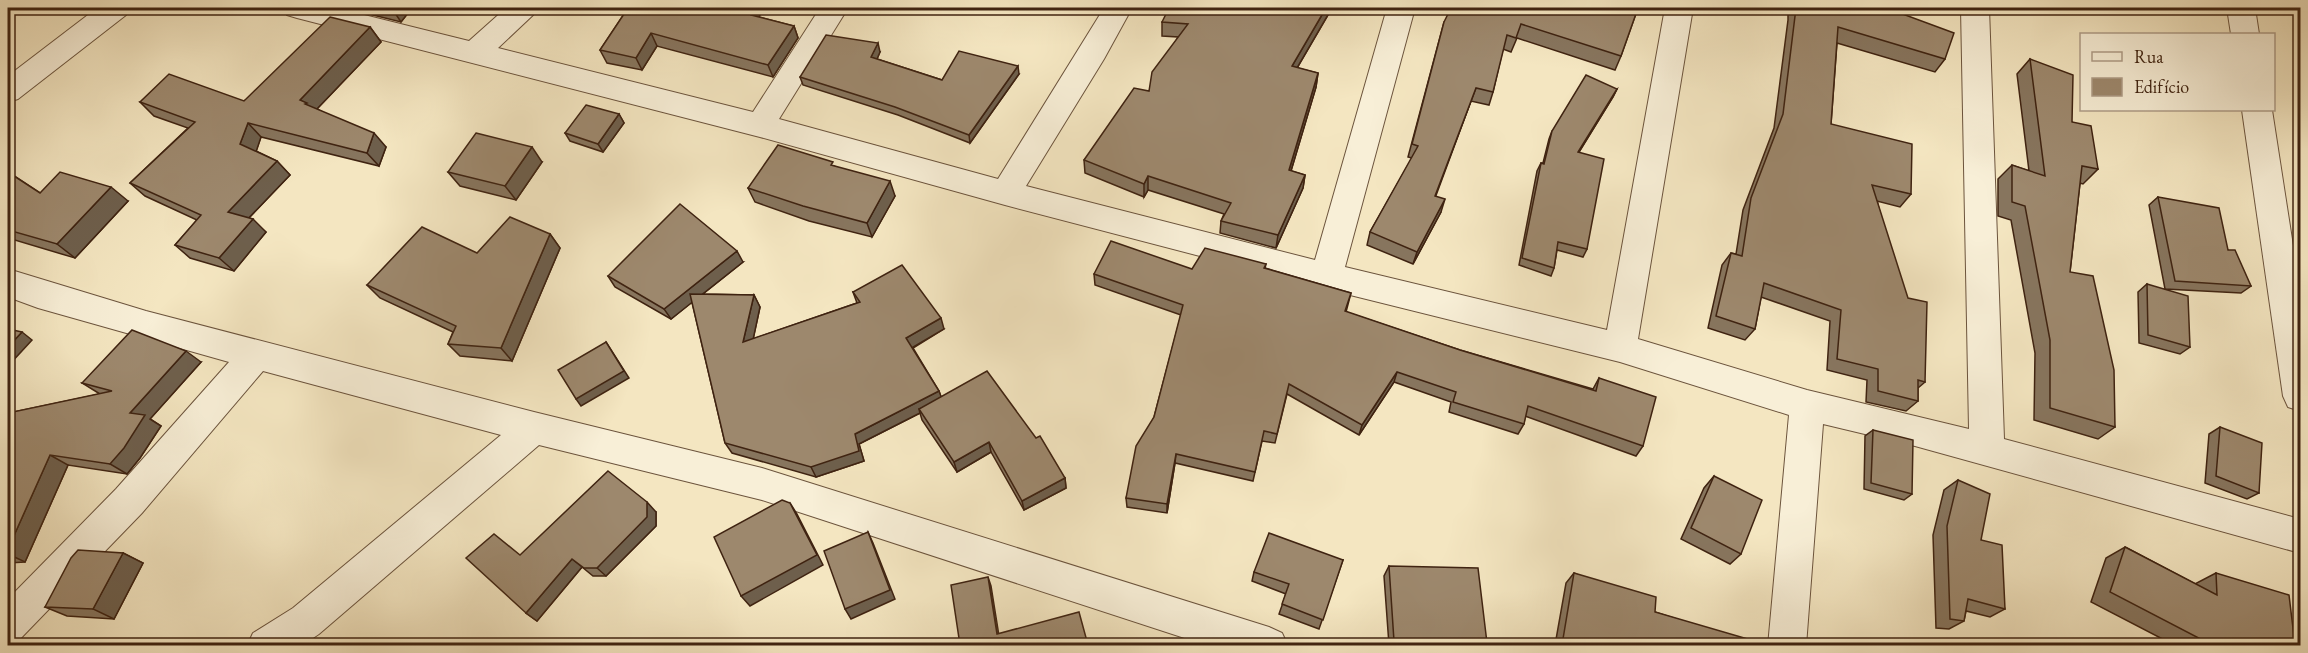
<svg xmlns="http://www.w3.org/2000/svg" width="2308" height="653" font-family="'EB Garamond',serif">
	<style>
		.lines { fill: none; stroke-linecap: round; stroke-linejoin: round }
		.minor-casing { stroke: #6c543d; stroke-width: 2 }
		.minor { fill: #f8efd7; fill-rule: evenodd }
		.wall { fill: #87755e; stroke: #3f2311; stroke-width: 1.5 }
		.shaded-wall { fill: #6e5f4c; stroke: #3f2311; stroke-width: 1.5 }
		.building { fill: #9d886d; stroke: #3f2311; stroke-width: 1.5 }
	</style>
	<rect width="100%" height="100%" fill="#f4e6c1"/>
	<filter id="stains"><feTurbulence type="fractalNoise" baseFrequency=".00333" numOctaves="4"/><feColorMatrix values="0 0 0 0 .2 0 0 0 0 .09 0 0 0 0 .02 0 0 0 .5 -.17"/></filter>
	<radialGradient id="worn" r=".72"><stop offset=".6" stop-color="#630" stop-opacity="0"/><stop offset="1" stop-color="#630" stop-opacity=".3"/></radialGradient>
	<g class="lines">
		<g class="minor-casing">
			<g id="minor">
				<path d="M97,8H130L126,15L18,99L8,102V76Z"/>
				<path d="M283,8H336L469,41L506,8H537L533,15L498,48L753,112L820,8H848L779,119L998,179L1104,8H1132L1104,59L1026,186L1315,260L1387,8H1415L1345,267L1607,330L1665,8H1693L1638,339L1807,390L1969,429L1961,8H1989L2004,439L2300,519V553L1915,446L1823,424L1806,646H1768L1789,415L1620,362L1326,289L1005,205L760,137L297,18L287,15Z"/>
				<path d="M2227,8H2255L2259,34H2231Z"/>
				<path d="M2242,110H2272L2300,291V411L2288,407L2283,396Z"/>
				<path d="M8,269L146,311L534,412L762,468L1269,627L1282,633L1288,646H1209L762,500L539,445L319,634L301,646H247L253,633L293,608L501,435L263,371L142,513L21,638L8,644V599L116,489L229,362L38,308L8,297Z"/>
			</g>
		</g>
		<use href="#minor" class="minor"/>
	</g>
	<g class="wall">
		<path d="M358,8H412L401,22L361,12Z"/>
		<path d="M628,8H762L759,17L794,26L798,38L773,77L657,46L642,70L607,63L600,50Z"/>
		<path d="M1332,8L1297,68L1318,73L1316,87L1291,171L1305,175L1303,188L1276,248L1220,233L1221,221L1224,214L1148,190L1144,197L1085,173L1084,160L1149,91L1178,37L1162,36V22Z"/>
		<path d="M1638,8L1621,56L1615,70L1517,38L1511,52L1503,49L1493,92L1489,105L1471,101L1435,196L1441,212L1413,264L1367,245L1370,232L1412,158L1408,157L1444,22Z"/>
		<path d="M1788,8H1889V9L1945,59L1935,72L1837,43L1831,124L1911,194L1900,207L1877,201L1925,382L1918,388V401L1906,411L1866,402L1867,380L1827,370L1830,321L1761,297L1755,329L1745,340L1708,328L1722,265L1731,253L1736,254L1743,210L1774,128L1788,20Z"/>
		<path d="M370,27L381,42L317,109L386,147L379,166L261,137L256,151L277,161L290,175L249,218L266,232L234,271L190,258L175,245L197,220L145,196L130,183L188,128L154,116L140,102L244,101Z"/>
		<path d="M880,52L877,59L942,80L1019,74L970,143L898,115L803,85L800,77Z"/>
		<path d="M2030,59L2072,122L2098,169L2083,184L2080,183L2070,272L2115,427L2098,439L2034,420L2035,353L2011,220L1998,216V179L2012,165L2029,171L2017,74Z"/>
		<path d="M1617,89L1613,97L1579,152L1587,249L1583,257L1557,250L1554,268L1551,276L1519,265L1537,171L1541,163H1543L1549,139L1552,131Z"/>
		<path d="M619,114L624,123L603,152L570,141L565,133Z"/>
		<path d="M542,162L516,200L460,186L448,172Z"/>
		<path d="M834,166L895,196L872,237L809,221L755,202L748,188Z"/>
		<path d="M8,172L40,193L128,201L75,258L8,238Z"/>
		<path d="M2158,197L2228,250L2251,286L2241,293L2165,289L2149,205Z"/>
		<path d="M550,234L560,248L512,361L460,356L448,344L453,332L380,298L367,285L477,253Z"/>
		<path d="M743,262L703,294L754,295L760,307L753,339L857,303L853,292L944,329L913,348L939,391L941,397L1065,478L1066,488L1024,510L991,452L957,472L922,420L920,413L859,444L864,461L816,477L732,453L725,443L692,302L671,319L615,287L608,276Z"/>
		<path d="M1266,264L1265,268L1351,293L1346,312L1460,350L1593,389L1599,378L1643,446L1636,456L1525,416L1524,424L1518,434L1449,412L1451,402L1394,382L1359,435L1287,394L1275,443L1262,441L1253,481L1175,463L1167,513L1127,507L1126,498L1154,417L1181,315L1095,285L1094,274L1192,269Z"/>
		<path d="M2147,284L2190,347L2180,354L2139,343L2138,292Z"/>
		<path d="M201,362L150,419L161,426L140,458L127,474L68,465L25,562L8,563V413L100,394L82,383Z"/>
		<path d="M2220,427L2259,493L2247,499L2205,483L2209,434Z"/>
		<path d="M1873,430L1912,494L1904,500L1864,489L1865,436Z"/>
		<path d="M1714,476L1741,554L1730,564L1681,539L1704,488Z"/>
		<path d="M1958,480L1981,540L2005,609L1990,617L1966,611L1964,621L1949,629L1936,628L1933,535L1944,490Z"/>
		<path d="M656,512V526L606,576H593L582,567L537,621L526,613L520,555Z"/>
		<path d="M2125,547L2195,584L2216,573L2295,645H2174L2091,602L2106,558Z"/>
		<path d="M123,553L143,563L114,619L67,616L45,607Z"/>
		<path d="M1343,560L1319,629L1279,614L1286,594L1252,581L1254,572Z"/>
		<path d="M1389,566L1487,643L1485,645H1389L1384,576Z"/>
		<path d="M1574,573L1655,612L1757,645H1555L1566,583Z"/>
	</g>
	<g class="shaded-wall">
		<path d="M399,8H412L401,22L395,13Z"/>
		<path d="M754,8H762L756,27L751,15Z"/>
		<path d="M1326,8H1332L1290,80L1292,66Z"/>
		<path d="M794,26L798,38L773,77L768,65Z"/>
		<path d="M370,27L381,42L314,112L300,100Z"/>
		<path d="M651,33L657,46L642,70L636,58Z"/>
		<path d="M878,43L880,52L874,66L871,57Z"/>
		<path d="M1018,66L1019,74L970,143L969,135Z"/>
		<path d="M1318,73L1316,87L1287,184L1289,170Z"/>
		<path d="M1476,88L1471,101L1431,209L1435,196Z"/>
		<path d="M1617,89L1613,97L1574,160L1578,152Z"/>
		<path d="M619,114L624,123L603,152L598,144Z"/>
		<path d="M248,123L261,137L254,158L240,144Z"/>
		<path d="M374,133L386,147L379,166L367,153Z"/>
		<path d="M532,147L542,162L516,200L505,186Z"/>
		<path d="M277,161L290,175L242,225L228,212Z"/>
		<path d="M1305,175L1303,188L1276,248L1278,235Z"/>
		<path d="M1148,176V190L1144,197V184Z"/>
		<path d="M890,181L895,196L872,237L867,223Z"/>
		<path d="M111,187L128,201L75,258L57,244Z"/>
		<path d="M1445,199L1441,212L1413,264L1417,252Z"/>
		<path d="M253,219L266,232L234,271L219,258Z"/>
		<path d="M550,234L560,248L512,361L501,348Z"/>
		<path d="M737,251L743,262L671,319L664,309Z"/>
		<path d="M754,295L760,307L750,354L743,342Z"/>
		<path d="M941,318L944,329L910,349L906,338Z"/>
		<path d="M22,332L32,340L8,366V347Z"/>
		<path d="M606,342L629,378L581,406L576,399Z"/>
		<path d="M186,351L201,362L150,419L161,426L140,458L127,474L110,464L130,413Z"/>
		<path d="M1397,372L1394,382L1359,435L1362,425Z"/>
		<path d="M939,391L943,402L919,409L920,413L859,444L864,461L816,477L811,467L855,434Z"/>
		<path d="M989,442L991,452L957,472L954,462Z"/>
		<path d="M1176,454L1175,463L1167,513V504Z"/>
		<path d="M50,455L68,465L25,562L8,554V549Z"/>
		<path d="M1065,478L1066,488L1024,510L1022,501Z"/>
		<path d="M647,502L656,512V526L606,576L597,568Z"/>
		<path d="M790,503L797,514L823,565L750,606L741,596Z"/>
		<path d="M868,532L873,543L895,599L851,619L845,609Z"/>
		<path d="M123,553L143,563L114,619L93,609Z"/>
		<path d="M572,559L582,567L537,621L526,613Z"/>
		<path d="M988,577L991,586L1000,642L997,634Z"/>
	</g>
	<g class="building">
		<path d="M372,8H399L395,13Z"/>
		<path d="M628,8H754L751,15L794,26L768,65L651,33L636,58L600,50Z"/>
		<path d="M1169,8H1326L1292,66L1318,73L1289,170L1305,175L1278,235L1221,221L1231,203L1148,176L1144,184L1084,160L1134,88L1149,91L1152,72L1188,24L1162,22Z"/>
		<path d="M1451,8H1638L1621,56L1521,24L1516,38L1507,35L1493,92L1476,88L1435,196L1445,199L1417,252L1370,232L1418,146L1412,144L1444,22Z"/>
		<path d="M1796,8H1889V9L1954,33L1945,59L1838,27L1831,124L1912,144L1911,194L1872,185L1908,298L1927,302L1925,382L1918,380V401L1878,391V369L1837,359L1841,310L1764,283L1755,329L1716,316L1731,253L1742,256L1751,198L1783,114Z"/>
		<path d="M330,17L370,27L300,100L307,103L305,104L374,133L367,153L248,123L240,144L277,161L228,212L253,219L219,258L175,245L201,215L130,183L195,122L140,102L169,74L244,101Z"/>
		<path d="M826,35L878,43L871,57L942,80L959,51L1018,66L969,135L895,107L800,77Z"/>
		<path d="M2030,59L2073,75L2072,122L2091,126L2098,169L2082,166L2070,272L2093,276L2114,370L2115,427L2050,408V340L2025,206L2012,202V165L2045,176Z"/>
		<path d="M1586,75L1617,89L1578,152L1604,159L1587,249L1558,242L1554,268L1522,258L1541,163L1544,164L1552,131Z"/>
		<path d="M586,105L619,114L598,144L565,133Z"/>
		<path d="M476,133L532,147L505,186L448,172Z"/>
		<path d="M778,145L833,162L831,165L890,181L867,223L803,206L748,188Z"/>
		<path d="M8,172L40,193L60,172L111,187L57,244L8,230Z"/>
		<path d="M2158,197L2219,208L2228,250H2235L2251,286L2175,281Z"/>
		<path d="M680,204L737,251L664,309L608,276Z"/>
		<path d="M510,217L550,234L501,348L448,344L456,326L367,285L422,227L477,253Z"/>
		<path d="M1111,241L1192,269L1205,248L1266,264L1264,268L1351,293L1345,311L1460,350L1596,391L1599,378L1656,397L1643,446L1528,406L1524,424L1453,402L1456,392L1397,372L1362,425L1289,384L1277,434L1264,431L1255,472L1176,454L1167,504L1126,498L1136,446L1154,417L1183,305L1094,274Z"/>
		<path d="M902,265L941,318L906,338L939,391L855,434L859,451L811,467L725,443L690,294L754,295L743,342L860,302L853,292Z"/>
		<path d="M2147,284L2188,296L2190,347L2148,335Z"/>
		<path d="M8,329L22,332L8,347Z"/>
		<path d="M132,330L186,351L130,413L145,415L124,448L110,464L50,455L8,549V413L112,391L82,383Z"/>
		<path d="M606,342L624,371L576,399L558,370Z"/>
		<path d="M987,371L1036,438L1040,436L1065,478L1022,501L989,442L954,462L919,409Z"/>
		<path d="M2220,427L2262,443L2259,493L2216,476Z"/>
		<path d="M1873,430L1913,440L1912,494L1871,483Z"/>
		<path d="M608,471L647,502V517L597,568H584L572,559L526,613L466,558L494,534L520,555Z"/>
		<path d="M1714,476L1762,500L1741,554L1691,528Z"/>
		<path d="M1958,480L1990,494L1981,540L2002,545L2005,609L1968,599L1964,621L1950,619L1947,526Z"/>
		<path d="M782,500L790,503L817,555L741,596L714,537Z"/>
		<path d="M868,532L890,590L845,609L824,551Z"/>
		<path d="M1269,533L1343,560L1323,620L1282,604L1289,584L1254,572Z"/>
		<path d="M2125,547L2217,595L2216,573L2289,595L2295,645H2212L2110,592Z"/>
		<path d="M78,550L123,553L93,609L45,607L71,558Z"/>
		<path d="M1389,566L1478,568L1487,643L1394,641Z"/>
		<path d="M1574,573L1656,597L1655,612L1758,642L1757,645H1562Z"/>
		<path d="M988,577L997,634L1079,612L1088,645H960L951,585Z"/>
	</g>
	<rect width="2308" height="653" fill="none" stroke="#f4e6c1" stroke-width="30"/>
	<rect x="9" y="9" width="2290" height="635" fill="none" stroke="#3f2311" stroke-width="3"/>
	<rect x="15" y="15" width="2278" height="623" fill="none" stroke="#3f2311" stroke-width="1.5"/>
	<rect x="2080" y="33" width="195" height="78" fill="#f8efd7" stroke="#ae9d88" stroke-width="1.5"/>
	<rect x="2092" y="52" width="30" height="9" fill="#f8efd7" stroke="#ae9d88" stroke-width="1.5"/>
	<text x="2134" y="63" font-size="18" fill="#3f2311">Rua</text>
	<rect x="2092" y="78" width="30" height="18" fill="#9d886d" stroke="#ae9d88" stroke-width="1.5"/>
	<text x="2134" y="93" font-size="18" fill="#3f2311">Edifício</text>
	<rect width="100%" height="100%" filter="url(#stains)"/>
	<rect width="100%" height="100%" fill="url(#worn)"/>
</svg>
